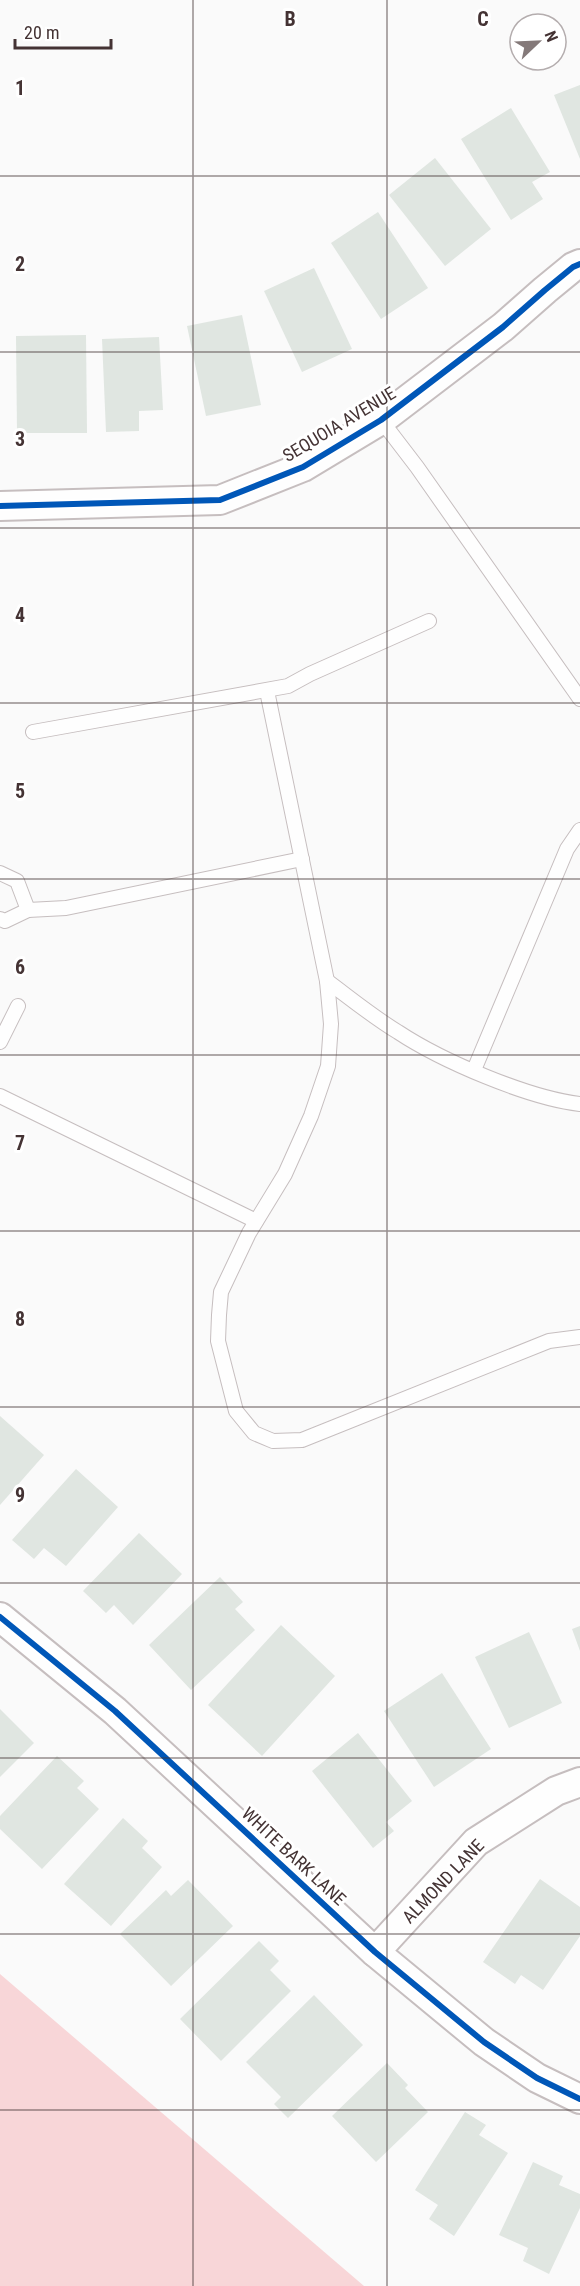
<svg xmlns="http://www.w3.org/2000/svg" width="580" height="2286" font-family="'Roboto Condensed',sans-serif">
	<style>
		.green { fill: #f8d6d8 }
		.building { fill: #e0e6e1 }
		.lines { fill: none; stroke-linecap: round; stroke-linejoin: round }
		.service-casing { stroke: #c6bebf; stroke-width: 16 }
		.minor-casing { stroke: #c6bebf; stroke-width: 32 }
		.service { stroke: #fefefe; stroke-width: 14 }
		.minor { stroke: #fefefe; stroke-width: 28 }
		.cycleway-casing { stroke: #fff; stroke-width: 10 }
		.cycleway { stroke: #0057b8; stroke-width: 6 }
		.grid { fill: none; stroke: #443334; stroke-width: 1.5; stroke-opacity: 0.55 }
		.labels { text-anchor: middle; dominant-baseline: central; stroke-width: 6; stroke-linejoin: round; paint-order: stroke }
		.street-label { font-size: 18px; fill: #443334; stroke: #fff }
		.grid-label { font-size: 20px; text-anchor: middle; font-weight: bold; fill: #443334; stroke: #fff; stroke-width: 6; stroke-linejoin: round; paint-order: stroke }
	</style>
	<rect width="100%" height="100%" fill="#fafafa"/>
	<path class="green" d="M0,1974L364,2286H0Z"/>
	<g class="building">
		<path d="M580,85V159L554,95Z"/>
		<path d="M511,108L550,172L532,182L543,199L511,220L461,139Z"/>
		<path d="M435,158L491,229L445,266L389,195Z"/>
		<path d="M378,212L428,288L381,319L331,243Z"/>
		<path d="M314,268L352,349L302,372L264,291Z"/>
		<path d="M242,315L261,405L206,416L187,326Z"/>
		<path d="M86,335L87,433H17L16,336Z"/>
		<path d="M159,337L163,410L139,411V431L106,432L102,339Z"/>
		<path d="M0,1416L44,1455L0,1505Z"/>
		<path d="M76,1469L118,1507L66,1566L44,1548L34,1559L12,1540Z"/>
		<path d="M139,1533L182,1574L133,1625L114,1605L106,1613L83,1591Z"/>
		<path d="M220,1577L243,1602L235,1609L255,1630L191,1690L149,1645Z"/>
		<path d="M281,1625L335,1676L262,1756L208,1705Z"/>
		<path d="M580,1626V1651L572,1629Z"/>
		<path d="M529,1632L562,1703L509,1728L475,1657Z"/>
		<path d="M442,1673L491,1749L434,1787L384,1711Z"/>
		<path d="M0,1709L34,1743L0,1777Z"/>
		<path d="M358,1733L412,1801L386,1822L394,1831L373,1848L312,1771Z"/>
		<path d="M57,1756L84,1781L77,1788L99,1809L42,1869L0,1829V1816Z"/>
		<path d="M123,1818L148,1841L142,1848L162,1867L111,1926L64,1884Z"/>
		<path d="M540,1879L580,1907V1936L543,1990L521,1975L515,1984L483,1962Z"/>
		<path d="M188,1880L233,1926L171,1986L120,1934L166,1890L171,1896Z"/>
		<path d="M259,1941L279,1961L270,1970L291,1991L221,2061L180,2019Z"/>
		<path d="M314,1995L363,2045L288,2118L274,2104L281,2097L246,2062Z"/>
		<path d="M387,2063L408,2085L405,2088L428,2112L376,2162L332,2116Z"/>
		<path d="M465,2112L486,2125L479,2135L508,2153L454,2236L429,2219L438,2205L415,2190Z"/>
		<path d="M533,2162L563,2176L559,2185L580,2194V2208L549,2274L523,2261L528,2248L499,2235Z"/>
	</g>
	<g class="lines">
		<g class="service-casing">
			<g id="service">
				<path d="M381,420L417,467L580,699"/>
				<path d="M267,691L327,981L331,1024L328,1066L311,1116L285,1174L249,1233L221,1292L219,1315L218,1341L236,1411L254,1433L273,1441L302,1440L549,1341L580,1337"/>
				<path d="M33,732L288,686L310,674L429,621"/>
				<path d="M0,873L17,881L28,910"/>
				<path d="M0,919L5,921L28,910L66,908L302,859"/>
				<path d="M327,981C350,998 373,1017 398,1032C442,1061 528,1098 580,1104"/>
				<path d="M0,1042L18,1006"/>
				<path d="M474,1070L567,849L580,830"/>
				<path d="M0,1096L256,1221"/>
			</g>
		</g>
		<g class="minor-casing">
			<g id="minor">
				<path d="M0,506L220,500L303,467L381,420L503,327L545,290L573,267L580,264"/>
				<path d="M0,1617L115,1711L375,1952L484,2042L537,2078L580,2099"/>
				<path d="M375,1952L476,1842L556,1791L580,1782"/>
			</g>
		</g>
		<use href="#service" class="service"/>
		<use href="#minor" class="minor"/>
		<g class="cycleway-casing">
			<g id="cycleway">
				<path d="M0,506L220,500L303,467L381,420L503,327L545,290L573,267L580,264"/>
				<path d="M0,1617L115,1711L375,1952L484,2042L537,2078L580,2099"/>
			</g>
		</g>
		<use href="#cycleway" class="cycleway"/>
	</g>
	<path class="grid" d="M193,0V2286M387,0V2286M0,176H580M0,352H580M0,528H580M0,703H580M0,879H580M0,1055H580M0,1231H580M0,1407H580M0,1583H580M0,1758H580M0,1934H580M0,2110H580"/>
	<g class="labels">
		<g class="street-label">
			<text transform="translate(339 424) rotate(-31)">SEQUOIA AVENUE</text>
			<text transform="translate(294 1856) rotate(43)">WHITE BARK LANE</text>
			<text transform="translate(443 1881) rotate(-46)">ALMOND LANE</text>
		</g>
	</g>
	<g class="grid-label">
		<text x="290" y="26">B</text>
		<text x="483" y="26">C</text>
		<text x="20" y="95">1</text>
		<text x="20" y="271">2</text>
		<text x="20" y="446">3</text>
		<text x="20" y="622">4</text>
		<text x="20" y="798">5</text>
		<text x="20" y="974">6</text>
		<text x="20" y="1150">7</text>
		<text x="20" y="1326">8</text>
		<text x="20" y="1502">9</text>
	</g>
	<g transform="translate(538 42) rotate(67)"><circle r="28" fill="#ffffff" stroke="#b4adae" stroke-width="1.5"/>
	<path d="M0-4.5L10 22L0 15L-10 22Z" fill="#847979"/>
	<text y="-9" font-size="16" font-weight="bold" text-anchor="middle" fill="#443334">N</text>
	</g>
	<path d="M15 39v9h96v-9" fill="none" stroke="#443334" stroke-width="3"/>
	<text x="24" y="39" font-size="18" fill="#443334" stroke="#ffffff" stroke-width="4.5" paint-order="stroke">20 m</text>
</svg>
